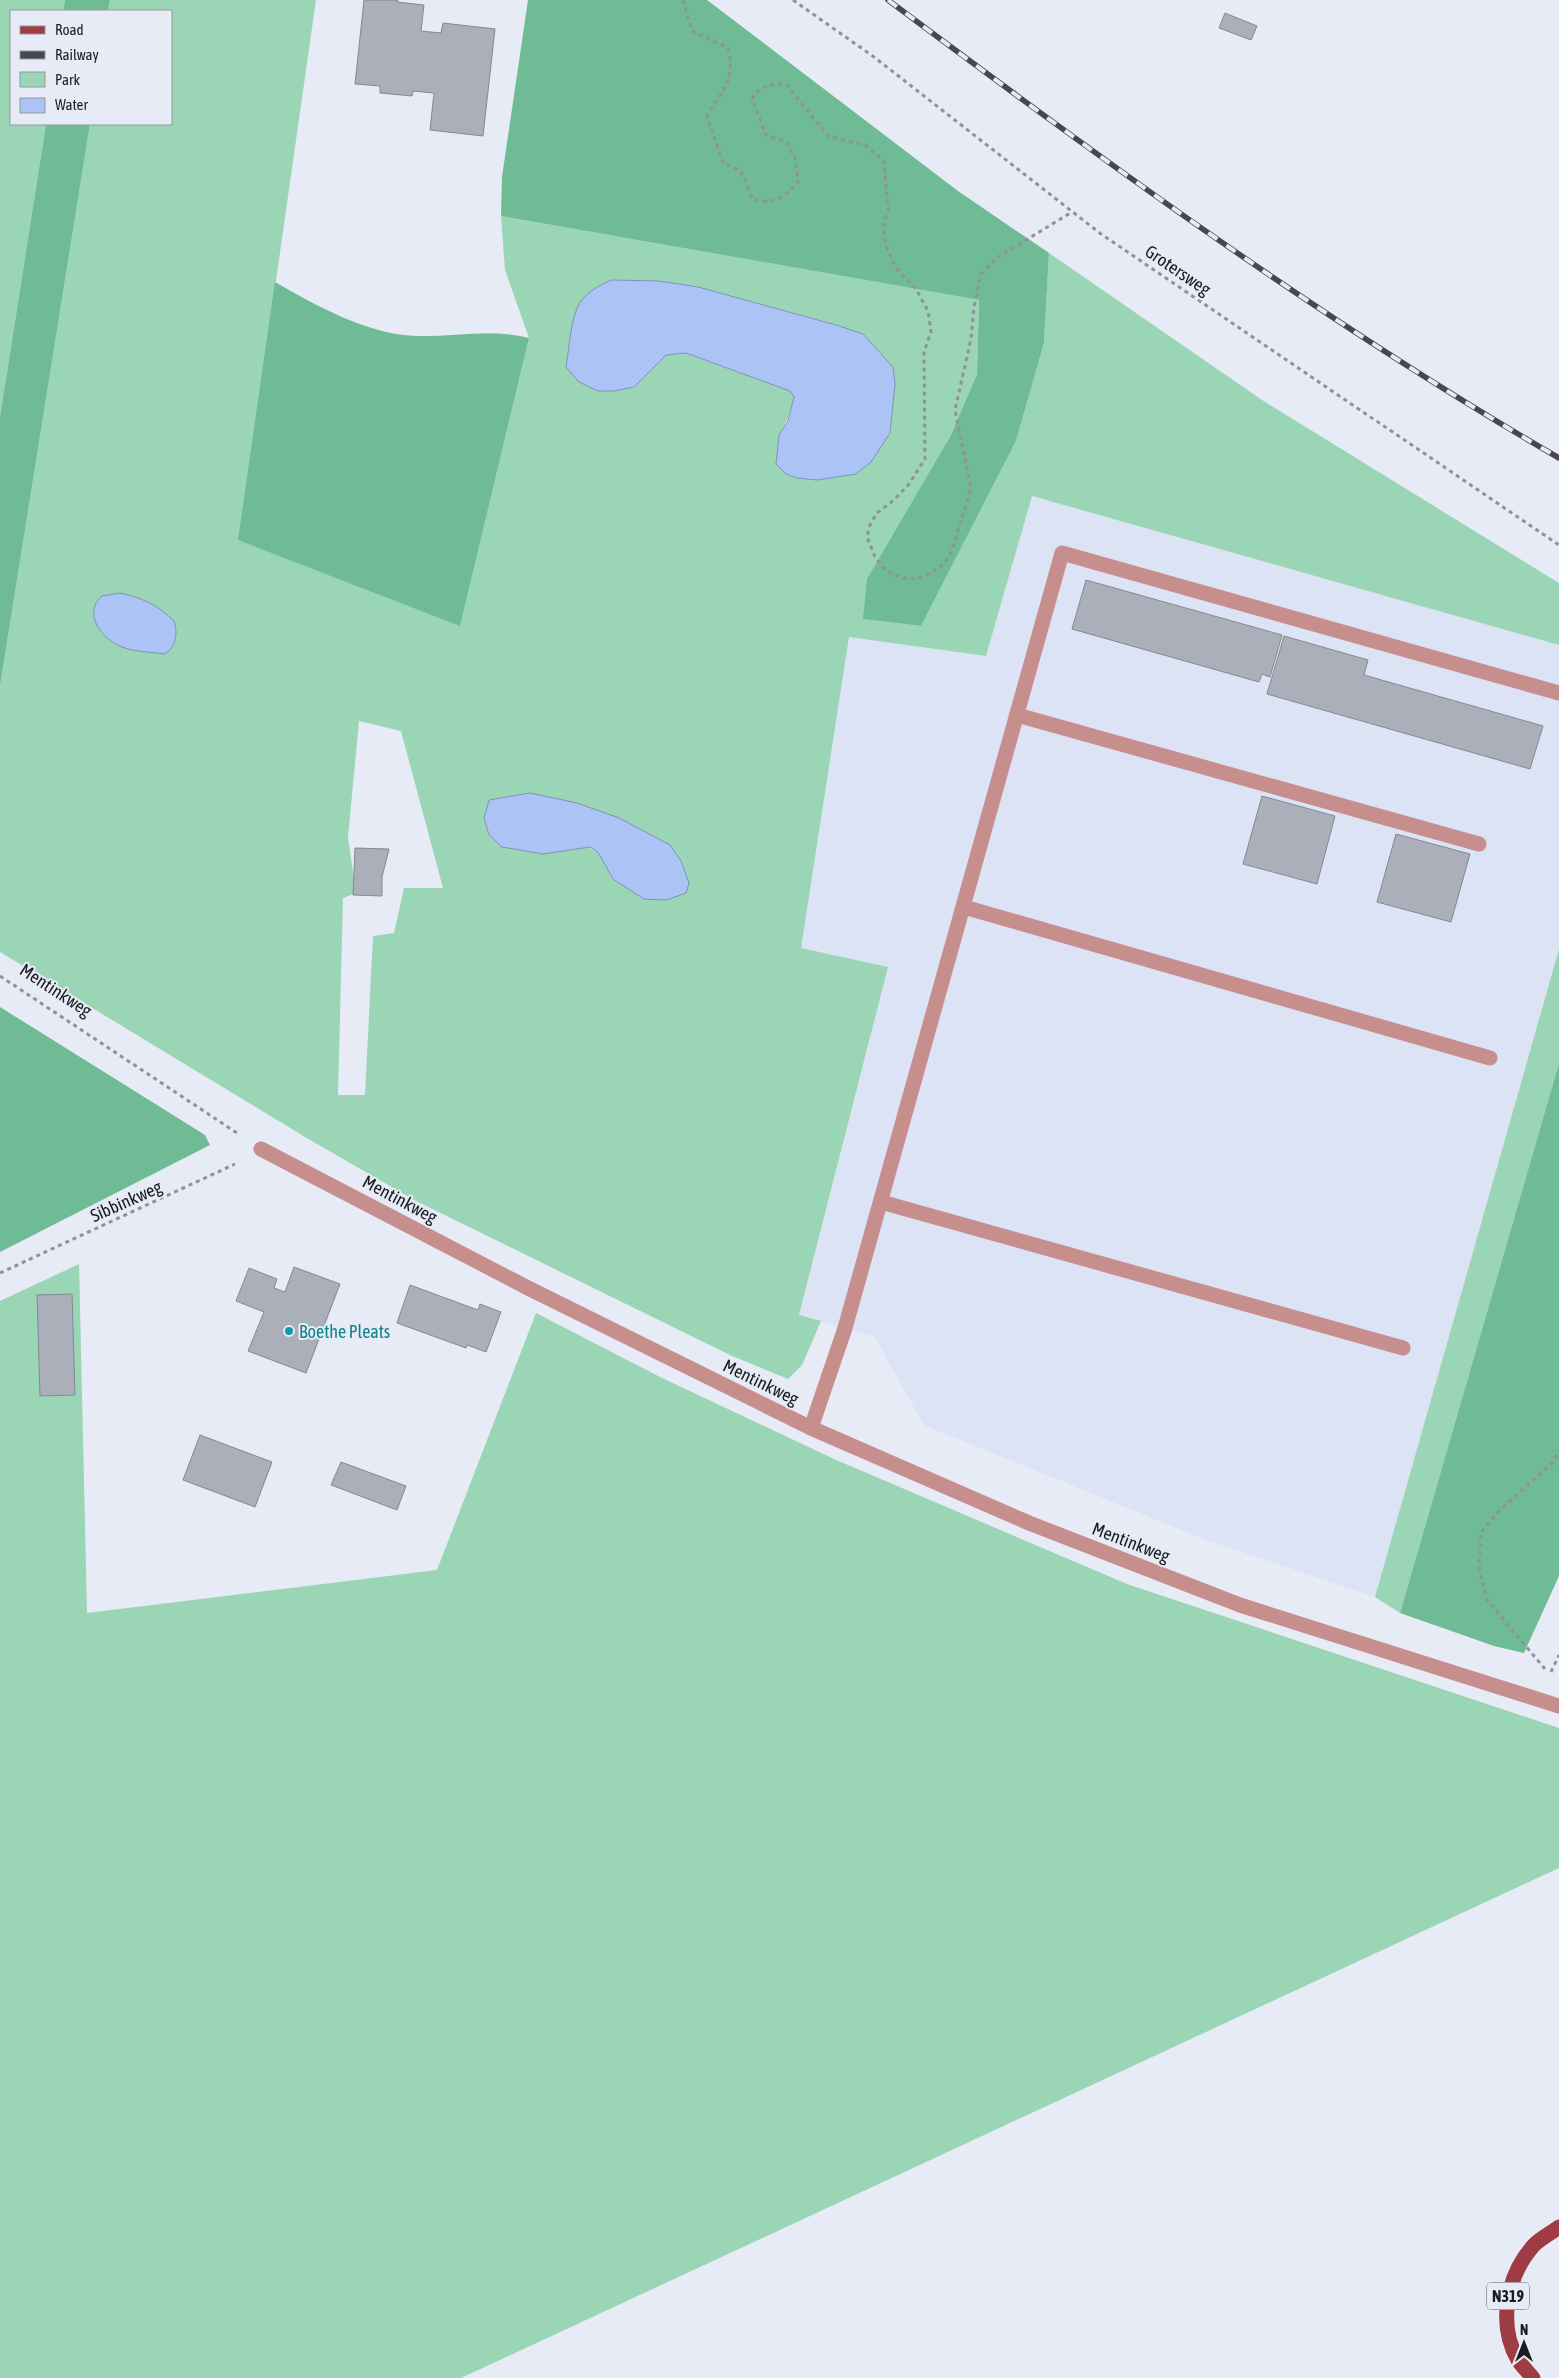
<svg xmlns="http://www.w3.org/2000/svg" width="1559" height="2378" font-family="'Asap Condensed',sans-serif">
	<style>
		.built { fill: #dce3f5 }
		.green { fill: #9ad5b6; fill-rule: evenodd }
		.forest { fill: #6fbb95 }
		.water { fill: #abc4f5; stroke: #8092b5 }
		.building { fill: #aaafb9; stroke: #848892 }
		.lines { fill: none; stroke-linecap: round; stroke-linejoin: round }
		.path { stroke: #8f929a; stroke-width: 3; stroke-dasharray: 4 4; stroke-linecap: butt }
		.minor { stroke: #c78e8e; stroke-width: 15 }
		.major { stroke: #9e3b43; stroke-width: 15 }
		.rail-casing { stroke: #47484e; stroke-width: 5.5 }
		.rail { stroke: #e6ebf5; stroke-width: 4; stroke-dasharray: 11; stroke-linecap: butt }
		.culture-dot { fill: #0f9aa8; stroke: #e6ebf5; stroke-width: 2 }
		.labels { text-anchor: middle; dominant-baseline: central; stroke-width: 4; stroke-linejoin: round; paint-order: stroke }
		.shield { fill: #e6ebf5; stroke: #585a60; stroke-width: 1 }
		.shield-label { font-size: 16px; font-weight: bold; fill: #1b1c20 }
		.street-label { font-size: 18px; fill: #1b1c20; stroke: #e6ebf5 }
		.culture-label { font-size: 18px; fill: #0d838f; stroke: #e6ebf5; text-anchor: start }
	</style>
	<rect width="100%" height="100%" fill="#e6ebf5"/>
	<path class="built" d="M1032,496L1559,645V949L1375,1597L1206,1540L924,1425L874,1336L799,1316L888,967L800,948L849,636L986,656Z"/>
	<g class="green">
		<path d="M0,0H65L63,11H11V124H46L0,417Z"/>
		<path d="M110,0H316L239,540L460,625L529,338L505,270L501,216L979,300L977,374L950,437L864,619L921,626L1016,441L1044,343L1049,253L1262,400L1559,583V645L1032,496L986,656L849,637L801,948L888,967L799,1315L821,1321L802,1365L788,1379L730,1355L416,1201L305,1137L0,952V686L90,124H171V11H108ZM611,280L659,281L698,287L836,325L862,334L893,367L817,480L797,478L786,474L779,435C787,422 791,411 794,397L790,391L686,353L666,355L634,387ZM359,721L401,731L443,888H404L394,933L373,936L365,1095H338L343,898L356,893L348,837ZM530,793L666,900L613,879L598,852L489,800Z"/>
		<path d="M1559,949V1063L1400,1613L1375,1597Z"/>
		<path d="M79,1264L87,1613L437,1570L536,1313L660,1377L834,1459L1127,1584L1559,1728V1868L461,2378H0V1301Z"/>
	</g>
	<g class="forest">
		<path d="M65,0H110L108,11H63Z"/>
		<path d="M528,0H707L958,191L1049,253L1044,343L1016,441L921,626L863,619L867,579L950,437L977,374L979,300L501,216L502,177Z"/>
		<path d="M46,124H90L0,686V417Z"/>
		<path d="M275,282C317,306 368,335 418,336C455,337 491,328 529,338L460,626L238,540Z"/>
		<path d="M0,1007L205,1135L210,1145L0,1252Z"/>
		<path d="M1559,1063V1576L1524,1653L1494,1646L1400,1613Z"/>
	</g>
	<g class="water">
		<path d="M611,280L659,281L698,287L836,325L863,334L874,346L893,367L895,384L890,433L871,462L856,474L817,480L797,478L786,474L776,464L779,435L788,421L794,397L790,391L686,353L666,355L634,387L614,391H598L579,382L566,367C569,349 571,315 581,301C588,291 601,285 611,280Z"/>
		<path d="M120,593C141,597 159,606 174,621C178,634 176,646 165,654C152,652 135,652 122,647C102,640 82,613 102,596Z"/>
		<path d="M530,793L577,803L619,818L670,845L681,861L689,883L686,893L666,900L644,899L613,879L598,852L590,847L543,854L502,847L489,835L484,818L489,800Z"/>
	</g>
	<g class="building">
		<path d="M364,0H398L397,2L424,5L421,31L441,33L443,23L495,29L483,136L430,130L434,93L413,91L412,96L380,93V86L355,84Z"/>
		<path d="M1225,13L1257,26L1251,40L1219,28Z"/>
		<path d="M1086,580L1282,635L1270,677L1262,674L1259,682L1072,629Z"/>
		<path d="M1284,636L1368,660L1364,675L1543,726L1530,769L1267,694Z"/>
		<path d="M1262,796L1335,816L1317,884L1243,864Z"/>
		<path d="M1396,834L1470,854L1451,922L1377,902Z"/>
		<path d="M355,848L389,849L382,877V896L353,895Z"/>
		<path d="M294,1267L340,1284L306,1373L248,1351L264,1312L236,1301L249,1268L277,1279L274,1288L285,1292Z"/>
		<path d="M410,1285L478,1310L480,1304L501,1312L486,1352L467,1345L466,1348L397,1323Z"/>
		<path d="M72,1294L75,1395L40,1396L37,1295Z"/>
		<path d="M200,1435L272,1462L255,1507L183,1480Z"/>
		<path d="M341,1462L406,1486L397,1510L331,1485Z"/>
	</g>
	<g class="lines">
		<g class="path">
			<path d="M683,0L692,31L728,48C736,79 723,90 707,116L723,163L741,171L752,198C771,207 785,197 798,182L796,160L786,142L766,135L752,99C760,86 770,84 786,84L828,136L865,145L884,161L888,210L883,227L886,246L896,268L916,289L928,311L931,332L924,352L925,459L909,484L894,500L877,513L870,525L867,537L875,557L886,571L902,578L917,579L931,573L945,563L952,550L971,488L955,410L971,339L974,307L981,274L995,259L1072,212"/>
			<path d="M793,0L874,57L1101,234L1559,545"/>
			<path d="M0,976L237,1133"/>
			<path d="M0,1273L235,1164"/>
			<path d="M1545,1669L1487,1600L1479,1569L1481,1532L1501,1509L1553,1462L1559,1450"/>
			<path d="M1551,1672L1559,1655"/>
		</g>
		<g class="minor">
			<path d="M1017,715L1479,844"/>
			<path d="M964,907L1490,1058"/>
			<path d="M261,1149L528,1288L811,1428L1029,1523L1240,1605L1559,1706"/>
			<path d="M881,1202L1403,1348"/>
			<path d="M811,1428L845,1328L1062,553L1559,693"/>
		</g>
		<path class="major" d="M1533,2378C1528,2372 1522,2366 1518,2360C1497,2324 1507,2275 1534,2245C1541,2238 1551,2233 1559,2227"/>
		<g class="rail-casing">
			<path id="rail" d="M888,0C1105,162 1324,322 1559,458"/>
		</g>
		<use href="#rail" class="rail"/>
	</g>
	<circle class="culture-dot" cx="289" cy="1331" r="5"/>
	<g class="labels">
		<rect class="shield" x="1487" y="2282.5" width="42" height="27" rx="4"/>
		<g class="shield-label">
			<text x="1508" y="2296">N319</text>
		</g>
		<g class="street-label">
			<text transform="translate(1178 270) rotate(34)">Grotersweg</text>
			<text transform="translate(56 990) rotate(33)">Mentinkweg</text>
			<text transform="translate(400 1199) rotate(28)">Mentinkweg</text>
			<text transform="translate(126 1201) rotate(-24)">Sibbinkweg</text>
			<text transform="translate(761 1382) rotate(26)">Mentinkweg</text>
			<text transform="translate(1131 1542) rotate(21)">Mentinkweg</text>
		</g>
		<g class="culture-label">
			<text x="299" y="1331">Boethe Pleats</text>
		</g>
	</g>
	<rect x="10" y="10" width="162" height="115" fill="#e6ebf5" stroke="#9598a0"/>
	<rect x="20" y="26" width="25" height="8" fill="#9e3b43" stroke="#9598a0"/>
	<text x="55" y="35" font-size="15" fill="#1b1c20">Road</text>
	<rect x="20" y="51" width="25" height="8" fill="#47484e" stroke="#9598a0"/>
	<text x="55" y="60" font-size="15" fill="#1b1c20">Railway</text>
	<rect x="20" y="72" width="25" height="15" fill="#9ad5b6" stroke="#9598a0"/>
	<text x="55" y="85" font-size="15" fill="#1b1c20">Park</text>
	<rect x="20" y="98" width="25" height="15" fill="#abc4f5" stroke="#9598a0"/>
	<text x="55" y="110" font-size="15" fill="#1b1c20">Water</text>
	<g transform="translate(1524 2343)" stroke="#e6ebf5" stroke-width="4" paint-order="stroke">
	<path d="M0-4L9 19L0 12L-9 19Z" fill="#1b1c20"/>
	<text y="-8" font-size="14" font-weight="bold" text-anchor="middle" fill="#1b1c20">N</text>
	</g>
</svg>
